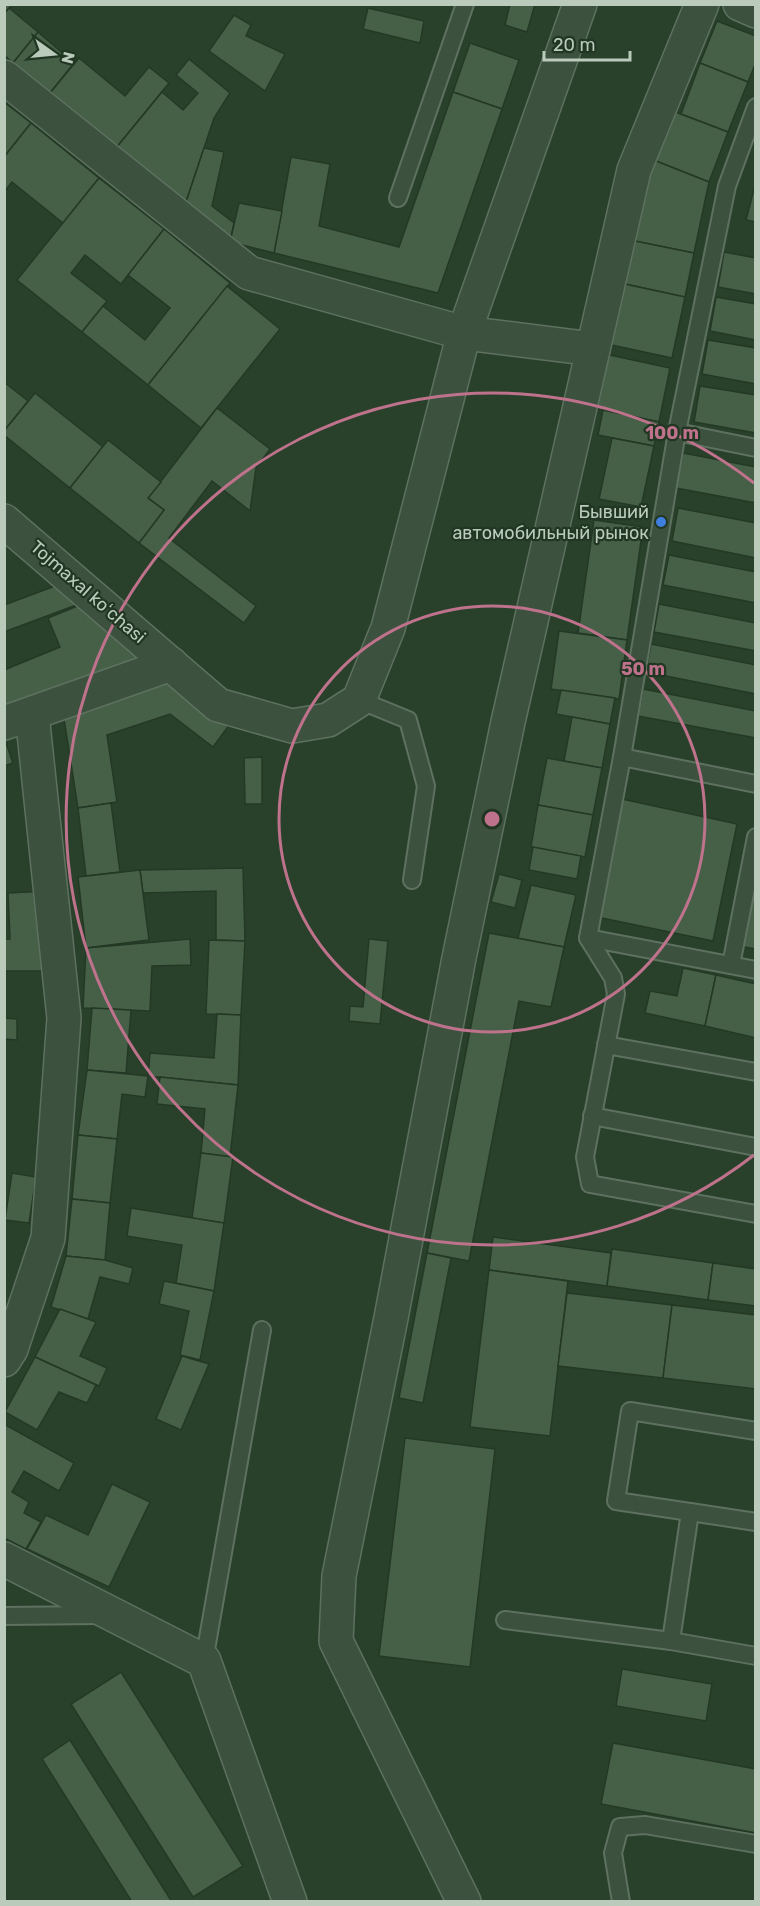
<svg xmlns="http://www.w3.org/2000/svg" width="760" height="1906" font-family="Rubik,sans-serif">
	<style>
		.building { fill: #456047; stroke: #243925; stroke-width: 1.5 }
		.lines { fill: none; stroke-linecap: round; stroke-linejoin: round }
		.lane-casing { stroke: #5e7160; stroke-width: 20 }
		.street-casing { stroke: #5e7160; stroke-width: 36 }
		.lane { stroke: #3d513f; stroke-width: 16 }
		.street { stroke: #3d513f; stroke-width: 33 }
		.ring { fill: none; stroke: #be728c; stroke-width: 3 }
		.shop-dot { fill: #3f7fe0; stroke: #223723; stroke-width: 2 }
		.labels { text-anchor: middle; dominant-baseline: central; stroke-width: 4.5; stroke-linejoin: round; paint-order: stroke }
		.poi-label { font-size: 18px; fill: #bacbbc; stroke: #223723; text-anchor: end }
		.street-label { font-size: 18px; fill: #bacbbc; stroke: #223723 }
		.centre { fill: #be728c; stroke: #223723; stroke-width: 3 }
		.ring-label { font-size: 18px; text-anchor: middle; font-weight: bold; fill: #be728c; stroke: #223723; stroke-width: 4.5; stroke-linejoin: round; paint-order: stroke }
	</style>
	<rect width="100%" height="100%" fill="#29412a"/>
	<g class="building">
		<path d="M4,4L12,5L4,14Z"/>
		<path d="M510,4H535L527,32L505,25Z"/>
		<path d="M9,8L38,32L13,63L4,55V14Z"/>
		<path d="M368,8L424,21L420,43L363,29Z"/>
		<path d="M234,15L251,25L246,36L285,54L265,91L209,51Z"/>
		<path d="M717,21L756,36V62L748,82L700,63Z"/>
		<path d="M38,32L74,63L50,93L13,63Z"/>
		<path d="M470,43L519,60L502,109L453,92Z"/>
		<path d="M79,58L125,96L149,67L169,83L116,148L50,93Z"/>
		<path d="M189,59L230,93L214,118L185,205L116,148L162,92L183,110L198,93L176,75Z"/>
		<path d="M700,63L748,82L728,132L681,114Z"/>
		<path d="M453,92L502,109L438,293L274,253L291,157L330,164L319,226L399,247Z"/>
		<path d="M4,102L31,123L4,157Z"/>
		<path d="M670,110L728,132L709,182L651,159Z"/>
		<path d="M31,123L99,178L63,223L12,182L4,192V157Z"/>
		<path d="M204,148L224,152L212,206L234,223L230,242L185,205Z"/>
		<path d="M651,159L709,182L694,253L625,239Z"/>
		<path d="M99,178L164,229L121,284L85,255L71,273L107,301L82,332L17,280Z"/>
		<path d="M754,189L756,190V222L746,220Z"/>
		<path d="M239,203L282,211L274,253L230,242Z"/>
		<path d="M164,229L230,283L148,385L82,332L103,306L145,340L170,308L128,275Z"/>
		<path d="M625,239L694,253L685,297L616,282Z"/>
		<path d="M724,252L756,258V294L718,287Z"/>
		<path d="M620,283L685,297L672,358L607,344Z"/>
		<path d="M227,286L280,329L201,428L148,385Z"/>
		<path d="M716,297L756,304V340L710,331Z"/>
		<path d="M708,340L756,348V384L702,374Z"/>
		<path d="M605,354L670,368L659,422L594,408Z"/>
		<path d="M4,382L28,401L4,431Z"/>
		<path d="M700,386L756,395V433L694,422Z"/>
		<path d="M35,393L103,447L70,488L4,435V431Z"/>
		<path d="M217,408L270,449L256,468L250,511L212,481L169,538L256,606L244,623L139,543L164,510L148,498Z"/>
		<path d="M603,410L659,422L654,446L598,435Z"/>
		<path d="M612,438L654,446L641,507L599,499Z"/>
		<path d="M108,440L161,482L148,498L164,510L139,543L70,488Z"/>
		<path d="M683,453L756,467V503L676,488Z"/>
		<path d="M678,508L756,523V558L672,541Z"/>
		<path d="M594,520L643,527L627,640L578,633Z"/>
		<path d="M669,555L756,572V603L663,585Z"/>
		<path d="M55,586L79,604L4,632V605Z"/>
		<path d="M659,604L756,623V651L654,632Z"/>
		<path d="M80,605L146,657L4,711V670L60,647L48,618Z"/>
		<path d="M559,631L627,640L619,699L551,689Z"/>
		<path d="M651,644L756,665V694L646,672Z"/>
		<path d="M171,680L230,724L213,747L170,714L107,735L117,802L78,808L64,719Z"/>
		<path d="M643,689L756,711V738L638,716Z"/>
		<path d="M561,690L615,698L610,724L556,714Z"/>
		<path d="M572,717L610,724L602,768L564,761Z"/>
		<path d="M4,737L13,763L4,766Z"/>
		<path d="M262,757V804H245L244,758Z"/>
		<path d="M547,758L602,768L593,815L538,805Z"/>
		<path d="M622,799L737,824L713,941L597,917Z"/>
		<path d="M111,803L120,872L86,876L78,808Z"/>
		<path d="M538,805L593,815L585,857L531,847Z"/>
		<path d="M533,847L581,856L577,879L529,870Z"/>
		<path d="M756,860V949L738,946Z"/>
		<path d="M243,868L245,941L216,940V891L143,893L140,870Z"/>
		<path d="M140,870L149,940L86,948L78,877Z"/>
		<path d="M499,874L522,880L515,908L491,902Z"/>
		<path d="M531,885L576,895L564,947L518,938Z"/>
		<path d="M48,891L52,971H4V939H10L8,893Z"/>
		<path d="M489,933L564,947L551,1007L519,1001L469,1261L427,1253Z"/>
		<path d="M190,939L191,965L152,966L150,1011L83,1008L86,948Z"/>
		<path d="M369,939L388,941L380,1024L349,1021L350,1006L363,1007Z"/>
		<path d="M209,940L245,941L241,1015L206,1014Z"/>
		<path d="M683,968L716,975L705,1026L645,1013L650,991L677,996Z"/>
		<path d="M716,975L756,984V1038L705,1026Z"/>
		<path d="M92,1008L131,1010L126,1073L87,1070Z"/>
		<path d="M217,1014L241,1015L238,1085L148,1076L150,1053L214,1058Z"/>
		<path d="M4,1018L17,1019V1040L4,1039Z"/>
		<path d="M87,1070L148,1076L145,1097L122,1094L117,1139L78,1135Z"/>
		<path d="M160,1077L238,1085L230,1157L201,1153L205,1109L157,1104Z"/>
		<path d="M78,1135L117,1139L110,1203L72,1199Z"/>
		<path d="M201,1153L233,1157L224,1223L192,1218Z"/>
		<path d="M12,1173L36,1177L29,1223L5,1220Z"/>
		<path d="M72,1199L110,1203L105,1260L66,1256Z"/>
		<path d="M131,1208L224,1223L214,1291L176,1283L182,1245L127,1236Z"/>
		<path d="M493,1237L611,1253L607,1286L489,1270Z"/>
		<path d="M612,1249L713,1263L708,1300L607,1286Z"/>
		<path d="M427,1253L451,1258L423,1403L399,1398Z"/>
		<path d="M66,1256L105,1260L133,1268L129,1284L100,1277L88,1319L51,1307Z"/>
		<path d="M713,1263L756,1269V1306L708,1300Z"/>
		<path d="M489,1270L568,1281L550,1436L470,1427Z"/>
		<path d="M164,1281L214,1291L200,1360L180,1355L189,1311L159,1304Z"/>
		<path d="M567,1293L672,1305L663,1378L558,1366Z"/>
		<path d="M672,1305L756,1315V1389L663,1378Z"/>
		<path d="M60,1309L96,1322L80,1356L107,1368L99,1386L35,1357Z"/>
		<path d="M182,1356L209,1364L181,1430L156,1419Z"/>
		<path d="M35,1357L96,1385L87,1403L59,1392L37,1430L5,1412Z"/>
		<path d="M4,1424L74,1463L59,1491L24,1471L12,1492L29,1502L24,1513L41,1522L26,1549L4,1538Z"/>
		<path d="M405,1438L495,1449L470,1667L379,1656Z"/>
		<path d="M112,1484L150,1502L109,1587L27,1549L46,1515L88,1535Z"/>
		<path d="M622,1669L712,1684L706,1721L616,1706Z"/>
		<path d="M121,1672L243,1866L193,1897L71,1704Z"/>
		<path d="M70,1740L172,1902H132L42,1759Z"/>
		<path d="M613,1743L756,1769V1833L601,1804Z"/>
	</g>
	<g class="lines">
		<g class="lane-casing">
			<g id="lane">
				<path d="M756,107L727,186L677,432L622,757L588,938L613,978L616,994L585,1157L590,1184L756,1214"/>
				<path d="M398,198L465,4"/>
				<path d="M677,432L756,448"/>
				<path d="M359,700L408,720L426,786L412,880"/>
				<path d="M622,757L756,784"/>
				<path d="M588,938L756,970"/>
				<path d="M731,965L756,837"/>
				<path d="M606,1045L756,1072"/>
				<path d="M592,1116L756,1147"/>
				<path d="M690,1512L616,1501L630,1411L756,1431"/>
				<path d="M756,1522L690,1512L671,1641L756,1656"/>
				<path d="M4,1616L98,1615"/>
				<path d="M505,1620L671,1641"/>
				<path d="M204,1661L262,1330"/>
				<path d="M621,1902L613,1853L620,1827L645,1825L756,1844"/>
			</g>
		</g>
		<g class="street-casing">
			<g id="street">
				<path d="M740,4L756,11"/>
				<path d="M4,77L249,273L464,333L593,349"/>
				<path d="M4,521L218,705L292,726L328,720L359,700L388,628L464,333L580,4"/>
				<path d="M4,723L171,664"/>
				<path d="M4,1360L11,1349L48,1238L64,1018L32,714"/>
				<path d="M4,1559L204,1661L290,1902"/>
				<path d="M464,1902L336,1641L339,1576L391,1318L459,958L508,722L634,170L702,4"/>
			</g>
		</g>
		<use href="#lane" class="lane"/>
		<use href="#street" class="street"/>
	</g>
	<g class="ring">
		<circle cx="492" cy="819" r="213"/>
		<path d="M754 1155A426 426 0 1 1 754 483"/>
	</g>
	<circle class="shop-dot" cx="661" cy="522" r="6"/>
	<g class="labels">
		<g class="poi-label">
			<text x="649" y="512">Бывший<tspan x="649" dy="21">автомобильный рынок</tspan></text>
		</g>
		<g class="street-label">
			<text transform="translate(88 592) rotate(41)">Tojmaxal koʻchasi</text>
		</g>
	</g>
	<circle cx="492" cy="819" r="9" class="centre"/>
	<g class="ring-label">
		<text x="672" y="439">100 m</text>
		<text x="643" y="675">50 m</text>
	</g>
	<rect width="760" height="1906" fill="none" stroke="#bacbbc" stroke-width="12"/>
	<g transform="translate(54 54) rotate(105)" stroke="#223723" stroke-width="4.5" paint-order="stroke">
	<path d="M0-4.5L10 22L0 15L-10 22Z" fill="#bacbbc"/>
	<text y="-9" font-size="16" font-weight="bold" text-anchor="middle" fill="#bacbbc">N</text>
	</g>
	<path d="M544 51v9h86v-9" fill="none" stroke="#bacbbc" stroke-width="3"/>
	<text x="553" y="51" font-size="18" fill="#bacbbc" stroke="#223723" stroke-width="4.5" paint-order="stroke">20 m</text>
</svg>
